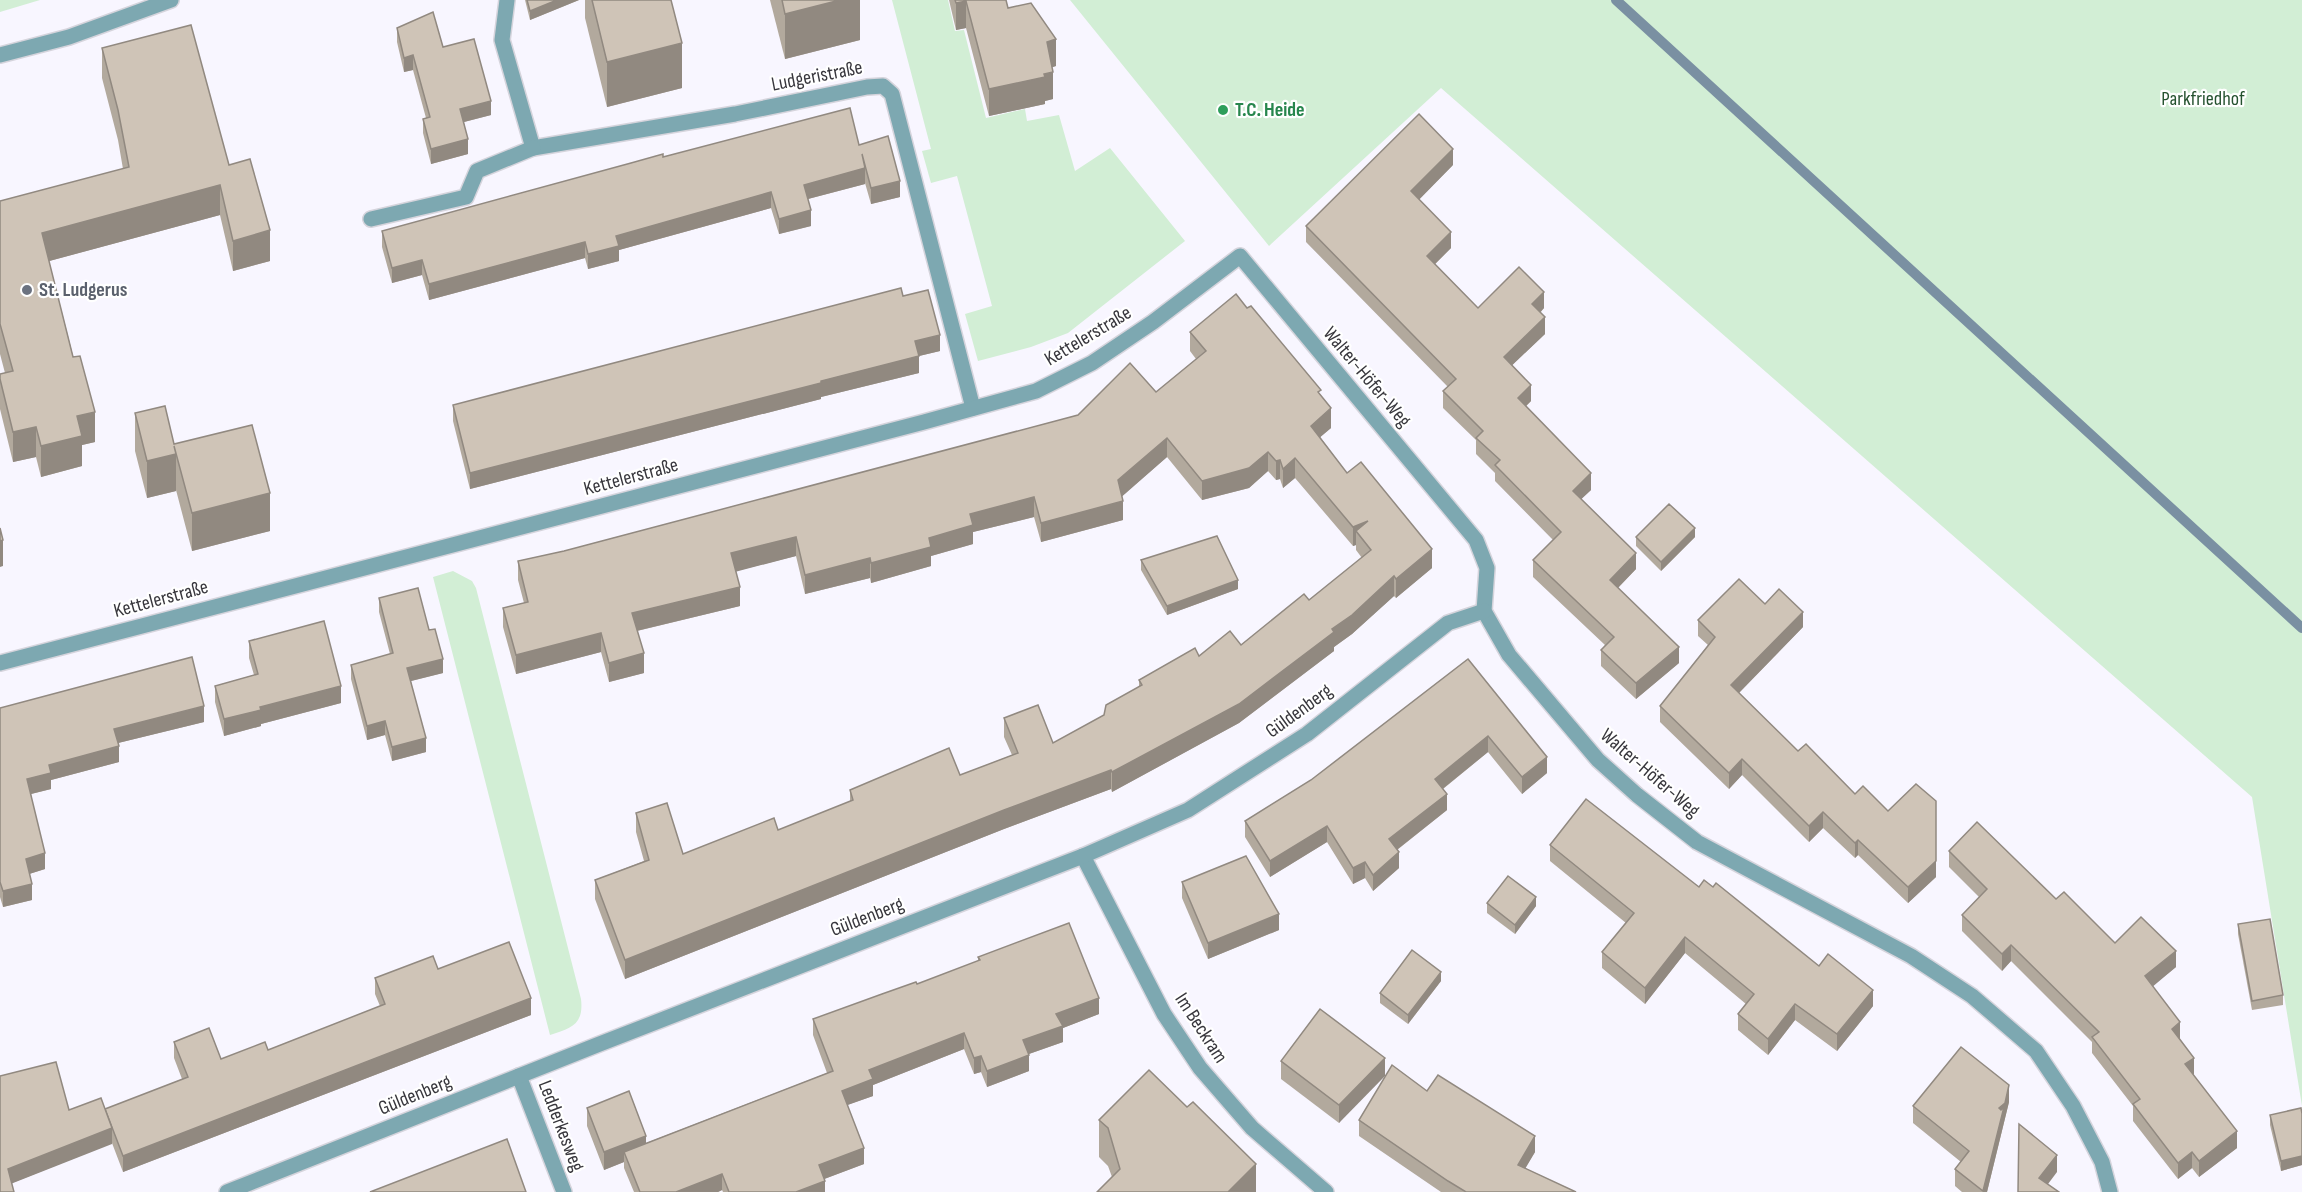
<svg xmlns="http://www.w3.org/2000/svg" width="2302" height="1192" font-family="'Sofia Sans Condensed',sans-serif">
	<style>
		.green { fill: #d2eed5 }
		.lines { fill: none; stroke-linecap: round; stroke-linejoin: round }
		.stream { stroke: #7a90a2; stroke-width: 10 }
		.street-casing { stroke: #d5d4dc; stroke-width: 18 }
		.street { stroke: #7da8b1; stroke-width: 15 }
		.wall { fill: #b2a99d }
		.shaded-wall { fill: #918980 }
		.building { fill: #cfc4b7; stroke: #918980; stroke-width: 1.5 }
		.leisure-dot { fill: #2e9e5b; stroke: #fff; stroke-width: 2 }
		.worship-dot { fill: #6b7280; stroke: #fff; stroke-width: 2 }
		.labels { text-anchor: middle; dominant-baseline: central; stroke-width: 4.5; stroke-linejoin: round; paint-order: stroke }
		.street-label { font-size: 20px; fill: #38373d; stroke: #fff }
		.park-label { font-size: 20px; fill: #25522f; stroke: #fff }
		.leisure-label { font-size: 20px; font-weight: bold; fill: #27864d; stroke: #fff; text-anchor: start }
		.worship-label { font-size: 20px; font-weight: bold; fill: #5b616d; stroke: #fff; text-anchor: start }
	</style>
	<rect width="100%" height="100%" fill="#f8f6ff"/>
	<g class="green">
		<path d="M0,0H40L0,12Z"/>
		<path d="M892,0H948L955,31L964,30L986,118L1025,109L1027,121L1059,115L1075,171L1110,148L1185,241L1068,333L1031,347L978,361L965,314L992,306L957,176L931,183L922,151L931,149Z"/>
		<path d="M1070,0H2302V1106L2252,797L1441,88L1269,246Z"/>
		<path d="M453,571L472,581L476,588L581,999C584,1025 571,1028 550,1035L433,577Z"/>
	</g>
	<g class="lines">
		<path class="stream" d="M1616,0L2302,628"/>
		<g class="street-casing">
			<g id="street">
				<path d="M507,0L502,40L533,148L735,114L867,87L883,86L892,94L973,408"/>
				<path d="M0,55L69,37L171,0"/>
				<path d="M371,219L466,197L477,171L533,148"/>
				<path d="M0,663L924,422L1036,391L1092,363L1153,322L1240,256L1476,540L1487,568L1484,611L1509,655L1598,760L1637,795L1697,842L1911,956L1972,996L2036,1051L2073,1106L2102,1162L2110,1192"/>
				<path d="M1083,856L1164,1014L1200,1068L1252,1128L1326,1192"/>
				<path d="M519,1076L564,1192"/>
				<path d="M227,1192L597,1045L1083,856L1188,810L1307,734L1448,623L1484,611"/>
			</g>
		</g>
		<use href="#street" class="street"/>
	</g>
	<g class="wall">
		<path d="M525,0H579L530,20Z"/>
		<path d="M585,0H671L682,88L607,107L585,18Z"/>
		<path d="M770,0H860V40L785,59Z"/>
		<path d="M949,0H1006L1008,8L1056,66L1052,67L1053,99L1045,101V104L989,116L966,28L956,30Z"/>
		<path d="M397,28L443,47L491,115L464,122L468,154L431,164L423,133V119L426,118L413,70L404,72L397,42Z"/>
		<path d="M102,48L229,165L270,261L233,271L220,215L49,261L95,442L82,445V466L41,477L36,457L13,462L0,409V374L5,373L0,354V201L123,169L118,140L102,78Z"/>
		<path d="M859,145L900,197L871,204L865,183V184L808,199L811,226L779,234L771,208L619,250V261L588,269L585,258L429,300L422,275L392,283L382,247V231L663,157Z"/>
		<path d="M1453,165L1419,199L1451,248L1435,264L1478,308H1544L1540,313L1545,334L1512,365L1531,401L1526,406L1591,490L1581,499L1636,569L1618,588L1679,663L1636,699L1601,666V650L1605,645L1533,577V560L1553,540L1495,481V473L1476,454V440L1443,408V391L1448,387L1306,242V226Z"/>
		<path d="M903,296L940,351L919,356V373L821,397V399L470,489L453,421V405Z"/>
		<path d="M1190,332L1321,395L1331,428L1320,437L1347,473L1432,568L1396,598L1394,596L1352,634L1334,647V651L1239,723L1112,792L1111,789L1004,829L625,979L595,899V880L644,861L636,832V813L683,854L778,830L850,802V790L960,775L1012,755L1004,737V718L1053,743L1104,715L1139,686V680L1199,656L1241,645L1309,600L1362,558L1356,550V545L1353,546L1295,478L1283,488L1280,479L1276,480L1268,471L1249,488L1202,500L1167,457L1122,496L1123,520L1041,542L1034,517L973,532V544L931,556V566L871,583L870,578L805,594L796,556L736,571L740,606L637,631L644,673L609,682L601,652L516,674L503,627V608L524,603L518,580V561L564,551L1078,415L1156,392L1196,359L1190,351Z"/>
		<path d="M135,413L174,444L270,531L192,551L176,490V491L147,498L135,451Z"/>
		<path d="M1636,537H1695L1661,571L1636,546Z"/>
		<path d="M1141,560L1238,589L1167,615L1141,570Z"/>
		<path d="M379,598L429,630L443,673L411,681L426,752L392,761L385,735L367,740L351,679V665L390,654L379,612Z"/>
		<path d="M1765,604L1803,627L1739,693L1798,751L1936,877L1908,903L1858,855L1855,858L1823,828L1809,842L1742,775L1729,789L1660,722V706L1708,645L1698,636V620Z"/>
		<path d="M249,641L341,703L261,724V726L224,736L215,702V686L254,675L249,658Z"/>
		<path d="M1468,659L1547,773L1522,794L1488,752L1443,789L1447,810L1397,850L1399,868L1373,891L1365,878L1353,884L1327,842L1270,877L1245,837V821L1311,780Z"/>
		<path d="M0,708L204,722L118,743L119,762L51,780V789L31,794L45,869L29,874L32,900L3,907L0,897Z"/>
		<path d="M1550,845L1699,887H1713L1873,1006L1837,1051L1795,1020L1768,1055L1738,1030V1014L1746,1004L1685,953L1645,1004L1602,968V952L1626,923L1550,861Z"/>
		<path d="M1949,851L2056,899L2115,943L2176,967L2152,986L2180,1039L2194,1074L2193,1075L2237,1148L2199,1177L2192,1168L2178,1179L2133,1121V1106L2092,1053V1042L2011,961L2002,971L1962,931V915L1979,897L1949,867Z"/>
		<path d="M1182,882L1279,930L1208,959L1182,898Z"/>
		<path d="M1487,903L1536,906L1515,934L1487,913Z"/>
		<path d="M2238,924L2283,995V1005L2252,1010L2238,934Z"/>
		<path d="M978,957L1099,1014L1063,1028V1042L1029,1054V1071L987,1087L981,1072L974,1074L964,1049L873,1085V1096L847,1105L864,1164L824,1179L825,1192H723L722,1190L718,1192H634L624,1168V1162L604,1170L587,1126V1108L646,1143L827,1073L813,1035V1019L917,984L978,961Z"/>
		<path d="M438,969L531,1015L123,1172L112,1143L12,1183L0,1192L69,1110H105L182,1079L174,1058V1042L221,1059L268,1050L380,1006L375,994V978Z"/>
		<path d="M1441,981L1408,1024L1380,1003V993Z"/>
		<path d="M1385,1058L1339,1123L1281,1079V1061Z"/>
		<path d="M1427,1091L1535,1152L1525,1168L1576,1192H1441L1359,1136V1120Z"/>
		<path d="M2009,1102L1987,1192H1962L1955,1186V1169L1961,1162L1913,1123V1106Z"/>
		<path d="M2302,1114V1165L2281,1171L2270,1125V1115Z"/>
		<path d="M1099,1120L1256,1192L1112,1177L1108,1166L1099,1157Z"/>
	</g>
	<g class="shaded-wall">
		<path d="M557,0H579L530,20V11Z"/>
		<path d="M840,0H860V40L785,59V14Z"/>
		<path d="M966,1V28L956,30V3Z"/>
		<path d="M1056,39V66L1047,69V42Z"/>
		<path d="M682,43V88L607,107V62Z"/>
		<path d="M413,55V70L404,72V58Z"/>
		<path d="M1053,72V99L1045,101V104L989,116V89Z"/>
		<path d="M491,101V115L460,123V109Z"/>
		<path d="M468,139V154L431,164V149Z"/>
		<path d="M1453,149V165L1411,208V191Z"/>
		<path d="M865,168V184L804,200V185Z"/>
		<path d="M900,181V197L871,204V188Z"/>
		<path d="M220,185V215L42,263V233Z"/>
		<path d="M771,192V208L619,250V261L588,269V254L616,236Z"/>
		<path d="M811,210V226L779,234V219Z"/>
		<path d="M270,230V261L233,271V241Z"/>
		<path d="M1451,232V248L1427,272V256Z"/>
		<path d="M585,242V258L429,300V284Z"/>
		<path d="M422,260V275L392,283V268Z"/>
		<path d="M1544,292V308L1532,321V304Z"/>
		<path d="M1545,317V334L1504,373V357Z"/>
		<path d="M940,335V351L919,356V373L821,397V399L470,489V473L821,381L915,341Z"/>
		<path d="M1531,385V401L1518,414V398Z"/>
		<path d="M1331,408V428L1311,445V426Z"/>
		<path d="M95,412V442L82,445V466L41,477V446L77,416Z"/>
		<path d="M36,427V457L13,462V432Z"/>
		<path d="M1167,438V457L1118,500V480Z"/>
		<path d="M1268,452V471L1249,488L1202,500V481Z"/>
		<path d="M176,454V491L147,498V461Z"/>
		<path d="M1295,458V478L1283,488V469Z"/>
		<path d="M1280,460V479L1276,480V461Z"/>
		<path d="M1591,473V490L1573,507V491Z"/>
		<path d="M270,493V531L192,551V513Z"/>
		<path d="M1034,497V517L973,532V544L931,556V566L871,583V563L929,538L970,514Z"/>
		<path d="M1123,501V520L1041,542V523Z"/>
		<path d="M1368,521L1356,531V545L1353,546V527Z"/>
		<path d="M1695,528V537L1661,571V562Z"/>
		<path d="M796,537V556L731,573V553Z"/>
		<path d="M3,540V566L0,567V541Z"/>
		<path d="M1432,549V568L1396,598V579Z"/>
		<path d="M1636,553V569L1610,596V580Z"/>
		<path d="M870,558V578L805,594V575Z"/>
		<path d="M1394,576V596L1352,634L1334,647V651L1239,723L1112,792V772L1332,629Z"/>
		<path d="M1238,580V589L1167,615V606Z"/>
		<path d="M740,587V606L632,632V613Z"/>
		<path d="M1803,612V627L1731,701V685Z"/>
		<path d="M601,633V652L516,674V655Z"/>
		<path d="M1679,647V663L1636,699V683Z"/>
		<path d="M644,653V673L609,682V663Z"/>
		<path d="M443,659V673L407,682V668Z"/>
		<path d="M341,686V703L261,724V726L224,736V719L260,707Z"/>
		<path d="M204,706V722L114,744V729Z"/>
		<path d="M385,721V735L367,740V726Z"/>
		<path d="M1488,736V752L1435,795V779Z"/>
		<path d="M426,738V752L392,761V747Z"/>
		<path d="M119,746V762L51,780V789L27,795V779L49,765Z"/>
		<path d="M1547,757V773L1522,794V777Z"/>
		<path d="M1742,759V775L1729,789V773Z"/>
		<path d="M1111,770V789L1004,829L625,979V960L1004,810Z"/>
		<path d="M1447,794V810L1389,856V839Z"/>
		<path d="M1823,812V828L1809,842V826Z"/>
		<path d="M1327,826V842L1270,877V861Z"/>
		<path d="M1858,840V855L1855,858V843Z"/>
		<path d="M1399,852V868L1373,891V875Z"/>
		<path d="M45,853V869L26,875V859Z"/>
		<path d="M1936,861V877L1908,903V887Z"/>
		<path d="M1365,862V878L1353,884V868Z"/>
		<path d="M32,884V900L3,907V891Z"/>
		<path d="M1536,897V906L1515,934V925Z"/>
		<path d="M1279,914V930L1208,959V943Z"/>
		<path d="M1685,937V953L1645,1004V988Z"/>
		<path d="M2011,945V961L2002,971V954Z"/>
		<path d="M2176,951V967L2145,993V976Z"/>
		<path d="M1441,972V981L1408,1024V1015Z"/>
		<path d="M1873,990V1006L1837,1051V1034Z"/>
		<path d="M531,998V1015L123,1172V1156Z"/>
		<path d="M1099,998V1014L1063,1028V1042L1023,1056V1040L1056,1014Z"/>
		<path d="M1795,1004V1020L1768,1055V1039Z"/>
		<path d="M2180,1022V1039L2172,1045V1029Z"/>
		<path d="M964,1033V1049L873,1085V1096L842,1107V1091L869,1070Z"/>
		<path d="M1029,1055V1071L987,1087V1071Z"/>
		<path d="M981,1056V1072L974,1074V1058Z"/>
		<path d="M1385,1058V1076L1339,1123V1105Z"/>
		<path d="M2194,1058V1074L2185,1081V1064Z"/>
		<path d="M2009,1085V1102L1987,1192H1983L1999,1125V1108Z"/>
		<path d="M112,1128V1144L8,1185V1169Z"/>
		<path d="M2237,1131V1148L2199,1177V1161Z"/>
		<path d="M646,1136V1154L624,1152V1162L604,1170V1152Z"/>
		<path d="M1535,1136V1152L1518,1181V1165Z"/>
		<path d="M864,1148V1164L819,1181V1165Z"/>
		<path d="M2192,1152V1168L2178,1179V1163Z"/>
		<path d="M2057,1155V1172L2042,1192L2039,1178Z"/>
		<path d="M2302,1156V1165L2281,1171V1161Z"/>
		<path d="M1256,1164V1192H1228Z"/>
		<path d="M722,1174V1190L718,1192H676Z"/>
		<path d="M825,1181V1192H796Z"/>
	</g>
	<g class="building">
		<path d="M527,0H557L530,11Z"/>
		<path d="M592,0H671L682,43L607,62Z"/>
		<path d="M782,0H840L785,14Z"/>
		<path d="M955,0H1006L1008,8L1031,3L1056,39L1047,42L1053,72L1044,74L1045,77L989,89L966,1L956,3Z"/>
		<path d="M433,12L443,47L474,39L491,101L460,109L468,139L431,149L423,119L430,117L413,55L404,58L397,28Z"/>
		<path d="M191,25L229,165L250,159L270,230L233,241L220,185L42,233L73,357L80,356L95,412L77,416L82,436L41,446L36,427L13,432L0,379V374L13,371L0,324V201L129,167L118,110L102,48Z"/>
		<path d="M850,108L859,145L888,136L900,181L871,188L862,154L865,168L804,185L811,210L779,219L771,192L616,236L619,246L588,254L585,242L429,284L422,260L392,268L382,231L631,163L663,154V157Z"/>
		<path d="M1419,114L1453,149L1411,191L1451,232L1427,256L1478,308L1519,267L1544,292L1532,304L1545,317L1504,357L1531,385L1518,398L1591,473L1573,491L1636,553L1610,580L1679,647L1636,683L1601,650L1614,637L1533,560L1561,532L1495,465L1500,460L1476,438L1483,431L1443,391L1456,379L1306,226Z"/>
		<path d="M901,288L903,296L928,290L940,335L915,341L919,356L821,381V383L470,473L453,405Z"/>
		<path d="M1236,294L1247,308L1251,306L1321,390L1318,392L1331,408L1311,426L1347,473L1361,462L1432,549L1396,579L1394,576L1352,615L1332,629L1334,632L1239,704L1112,772L1111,770L1004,810L625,960L595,880L649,860L636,813L667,803L683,854L774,818L778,830L853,800L850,790L949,748L960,775L1018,753L1004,718L1038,705L1053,743L1104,715L1106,705L1142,685L1139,680L1195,648L1199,656L1230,631L1241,645L1304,594L1309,600L1371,550L1356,531L1368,521L1353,527L1295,458L1283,469L1280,460L1276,461L1268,452L1249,468L1202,481L1167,438L1118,480L1123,501L1041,523L1034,497L970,514L973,525L929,538L931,547L871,563L870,558L805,575L796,537L731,553L740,587L632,613L644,653L609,663L601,633L516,655L503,608L528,602L518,561L564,551L1078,415L1130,363L1156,392L1206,351L1190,332Z"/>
		<path d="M165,406L174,444L252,425L270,493L192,513L174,446L176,454L147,461L135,413Z"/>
		<path d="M1669,504L1695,528L1661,562L1636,537Z"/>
		<path d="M0,528L3,540L0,541Z"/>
		<path d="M1217,536L1238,580L1167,606L1141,560Z"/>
		<path d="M1739,579L1765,604L1779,589L1803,612L1731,685L1798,751L1806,744L1855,794L1863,786L1888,811L1916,784L1936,801V861L1908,887L1858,840L1855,843L1823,812L1809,826L1742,759L1729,773L1660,706L1715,637L1698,620Z"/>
		<path d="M418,588L429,630L435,629L443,659L407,668L426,738L392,747L385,721L367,726L351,665L393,653L379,598Z"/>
		<path d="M324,621L341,686L260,707L261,710L224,719L215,686L258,674L249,641Z"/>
		<path d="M192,657L204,706L114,729L119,746L49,765L51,773L27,779L45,853L26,859L32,884L3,891L0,882V708Z"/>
		<path d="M1468,659L1547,757L1522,777L1488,736L1435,779L1447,794L1389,839L1399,852L1373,875L1365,862L1353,868L1327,826L1270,861L1245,821L1311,780Z"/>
		<path d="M1586,799L1699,887L1704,880L1713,887L1716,883L1819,966L1828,954L1873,990L1837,1034L1795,1004L1768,1039L1738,1014L1754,994L1685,937L1645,988L1602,952L1634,913L1550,845Z"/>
		<path d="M1977,822L2056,899L2064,892L2115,943L2141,917L2176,951L2145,976L2180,1022L2172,1029L2194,1058L2185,1064L2237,1131L2199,1161L2192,1152L2178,1163L2133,1104L2140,1099L2092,1037L2099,1032L2011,945L2002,954L1962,915L1987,889L1949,851Z"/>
		<path d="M1246,856L1279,914L1208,943L1182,882Z"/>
		<path d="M1508,876L1536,897L1515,925L1487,903Z"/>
		<path d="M2270,919L2283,995L2252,1001L2238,924Z"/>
		<path d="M1069,923L1099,998L1056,1014L1063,1026L1023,1040L1029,1055L987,1071L981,1056L974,1058L964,1033L869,1070L873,1079L842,1091L864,1148L819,1165L825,1181L796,1192H729L722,1174L676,1192H640L624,1152L833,1071L813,1019L882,994L916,982L917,984L980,960L978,957Z"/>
		<path d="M509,942L531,998L123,1156L105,1109L188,1077L174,1042L209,1028L221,1059L265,1042L268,1050L385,1004L375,978L433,956L438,969Z"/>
		<path d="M1412,950L1441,972L1408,1015L1380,993Z"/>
		<path d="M1320,1009L1385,1058L1339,1105L1281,1061Z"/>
		<path d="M1961,1047L2009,1085L2005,1103L1999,1108L2001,1110L2004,1107L1983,1191L1955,1169L1969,1151L1913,1106Z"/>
		<path d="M56,1062L69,1110L101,1098L112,1128L8,1169L14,1192H0V1076Z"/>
		<path d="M1392,1065L1427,1091L1438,1075L1535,1136L1518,1165L1576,1192H1466L1448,1181L1359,1120Z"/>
		<path d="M1149,1070L1187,1107L1193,1102L1256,1164L1228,1192H1097L1120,1169L1108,1128L1099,1120Z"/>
		<path d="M629,1091L646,1136L604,1152L587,1108Z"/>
		<path d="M2301,1108L2302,1114V1156L2281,1161L2270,1115Z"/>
		<path d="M2019,1124L2057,1155L2039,1178L2059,1192H2018Z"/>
		<path d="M507,1139L526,1192H370Z"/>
	</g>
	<circle class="leisure-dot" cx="1223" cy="110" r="6"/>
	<circle class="worship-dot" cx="27" cy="290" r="6"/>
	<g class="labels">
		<g class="street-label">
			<text transform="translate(817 76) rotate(-11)">Ludgeristraße</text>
			<text transform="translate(1088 336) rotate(-31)">Kettelerstraße</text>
			<text transform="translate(1367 377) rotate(50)">Walter-Höfer-Weg</text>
			<text transform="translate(631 477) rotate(-15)">Kettelerstraße</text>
			<text transform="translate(161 599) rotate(-15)">Kettelerstraße</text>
			<text transform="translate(1299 711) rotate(-36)">Güldenberg</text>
			<text transform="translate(1650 773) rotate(41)">Walter-Höfer-Weg</text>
			<text transform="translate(867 917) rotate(-21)">Güldenberg</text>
			<text transform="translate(1201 1028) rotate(57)">Im Beckram</text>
			<text transform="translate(415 1095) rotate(-22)">Güldenberg</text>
			<text transform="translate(561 1126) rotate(69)">Ledderkesweg</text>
		</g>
		<g class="park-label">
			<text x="2203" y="99">Parkfriedhof</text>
		</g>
		<g class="leisure-label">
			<text x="1235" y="110">T.C. Heide</text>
		</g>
		<g class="worship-label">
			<text x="39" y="290">St. Ludgerus</text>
		</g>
	</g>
</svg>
